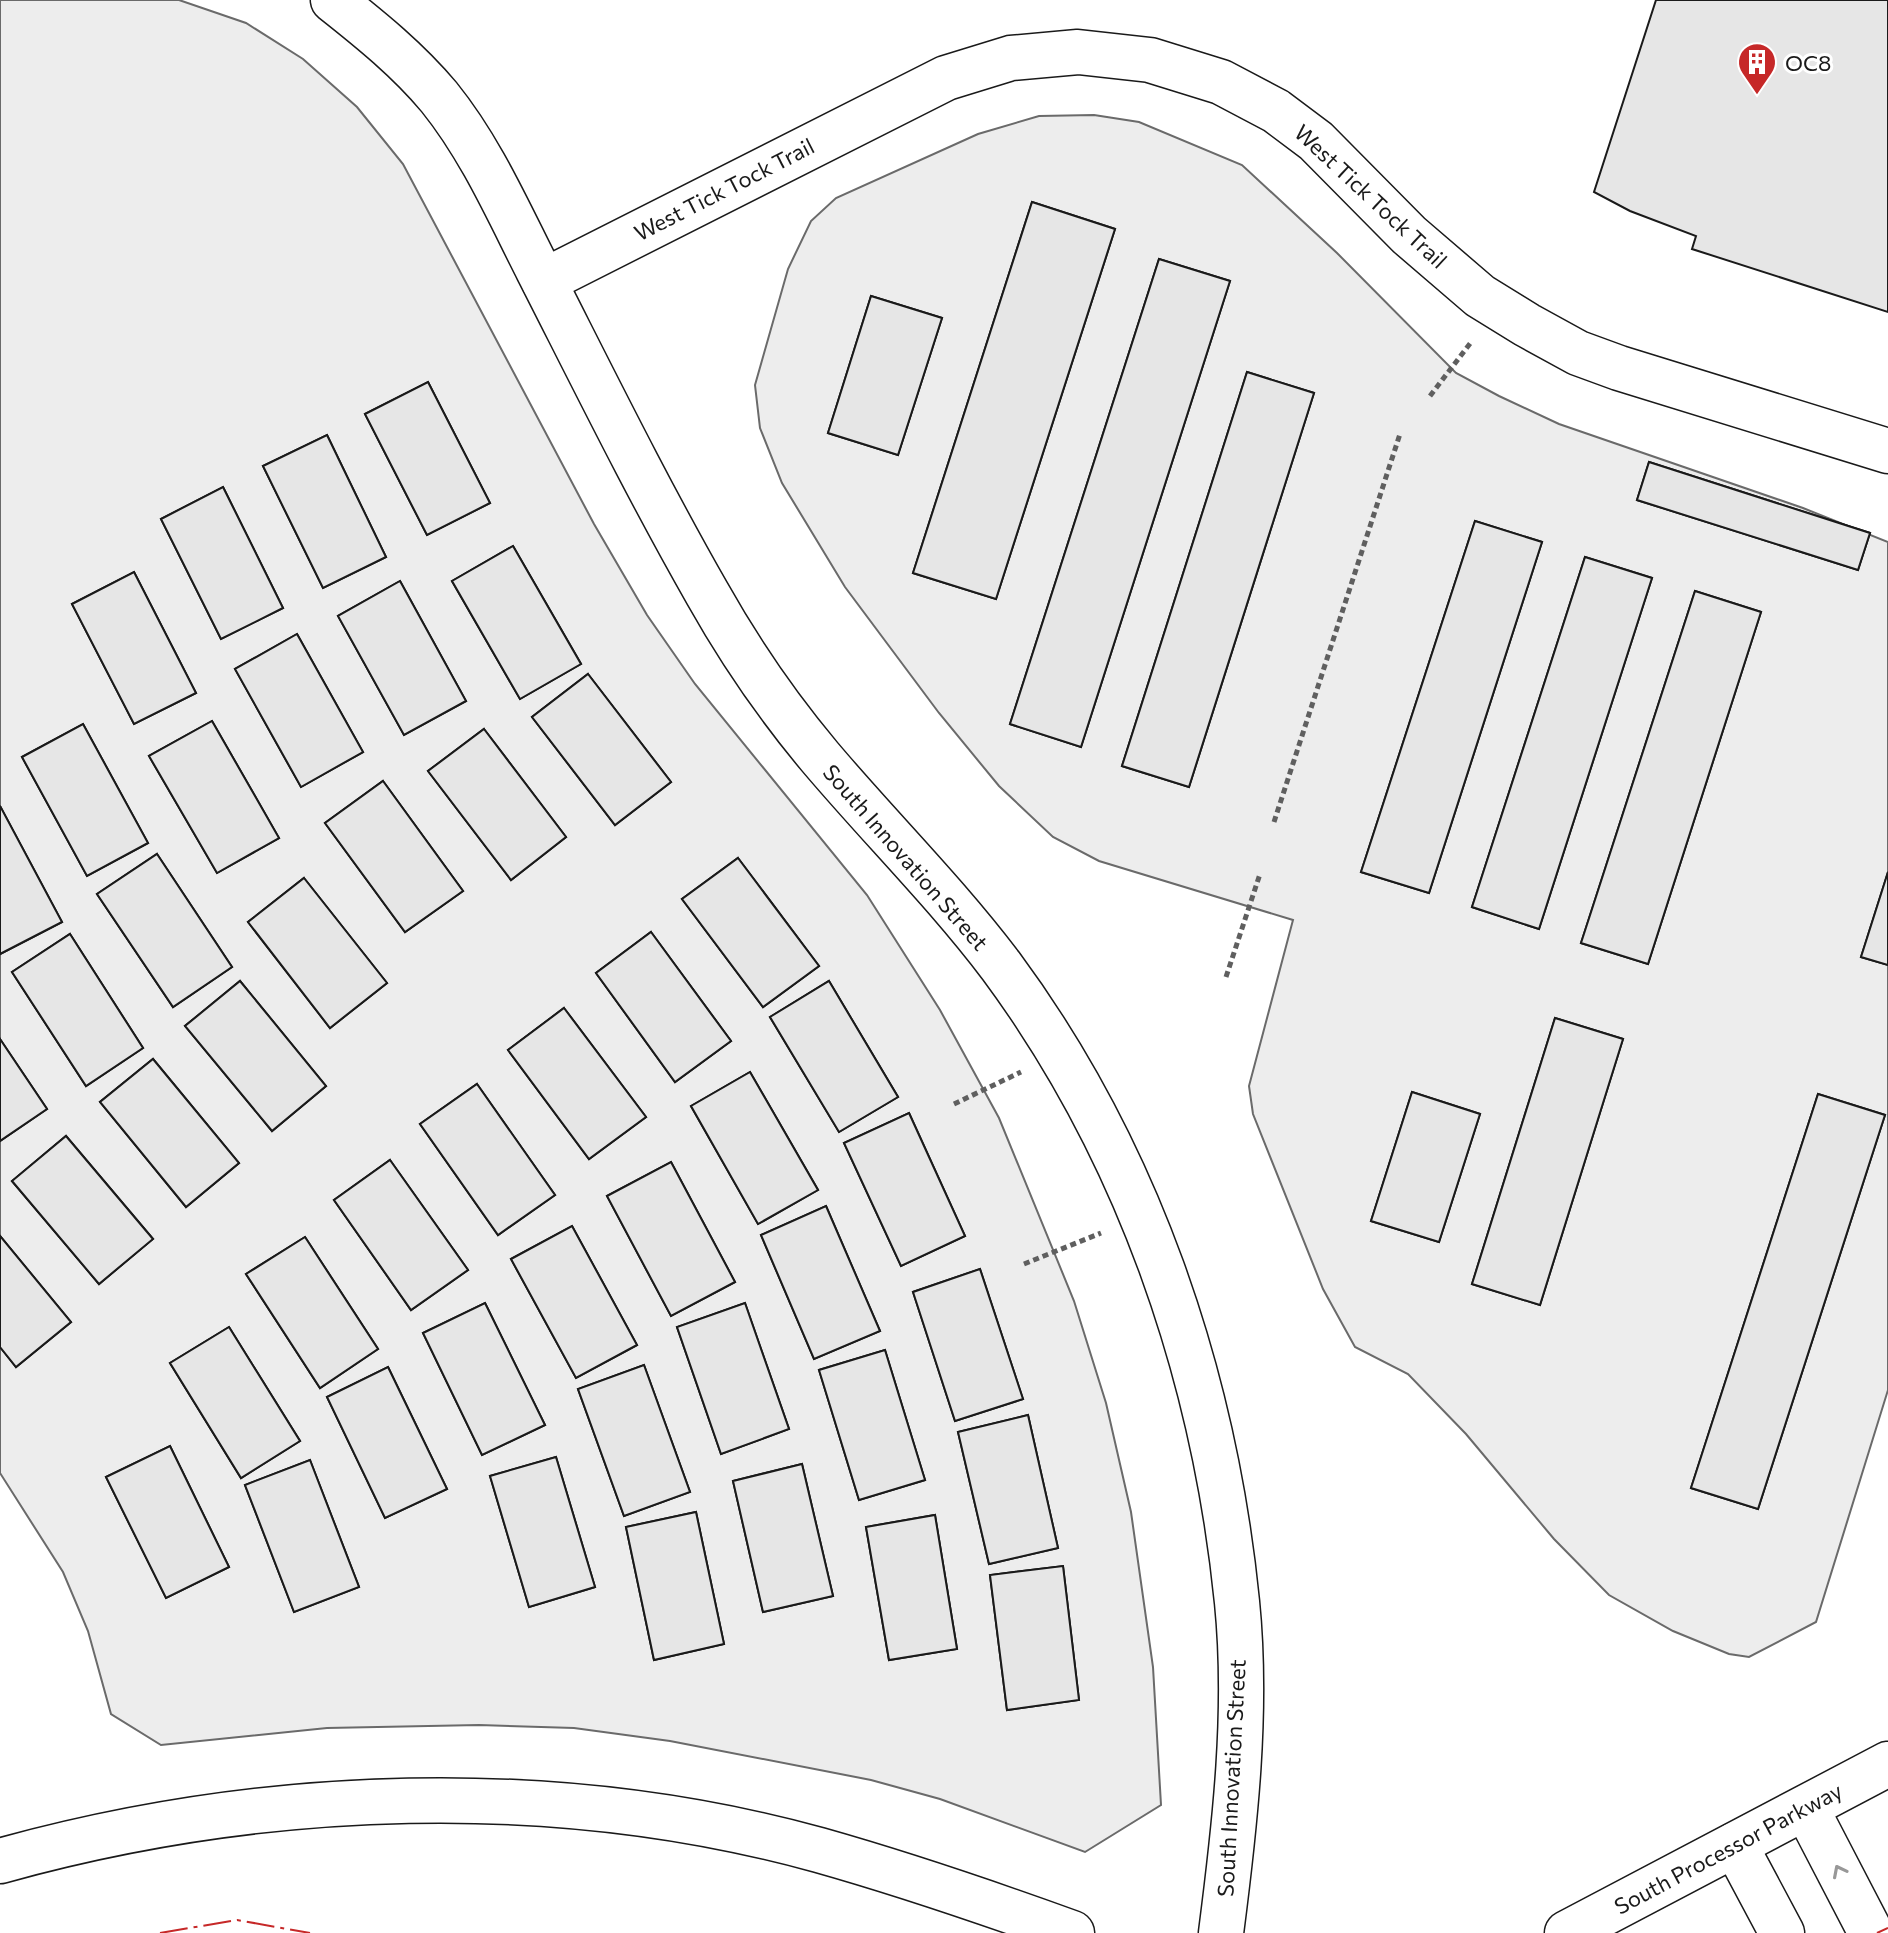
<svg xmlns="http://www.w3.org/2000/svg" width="1888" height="1933" font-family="Commissioner,sans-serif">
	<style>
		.parking { fill: #ededed; stroke: #6a6a6a; stroke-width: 2 }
		.building { fill: #e6e6e6; stroke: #1a1a1a; stroke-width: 2 }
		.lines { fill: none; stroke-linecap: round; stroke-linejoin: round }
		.minor-casing { stroke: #1a1a1a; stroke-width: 47 }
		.path { stroke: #5f5f5f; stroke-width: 5; stroke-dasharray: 6 4; stroke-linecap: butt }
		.minor { stroke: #fff; stroke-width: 44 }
		.power { stroke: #c62828; stroke-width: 2; stroke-dasharray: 28 6 4 6; stroke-linecap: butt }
		.oneway { stroke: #989898 }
		.labels { text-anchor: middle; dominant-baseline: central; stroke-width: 6; stroke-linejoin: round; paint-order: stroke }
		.poi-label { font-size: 22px; fill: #1a1a1a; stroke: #fff; text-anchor: start }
		.street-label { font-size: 22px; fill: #1a1a1a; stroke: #fff }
	</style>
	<rect width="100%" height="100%" fill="#fff"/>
	<g class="parking">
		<path d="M0,0H179L246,23L303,59L357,107L403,164L594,524L647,615L695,684L867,895L940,1010L999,1118L1074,1301L1106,1403L1131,1512L1153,1667L1161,1805L1085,1852L940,1799L871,1780L670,1741L574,1728L479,1725L327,1728L161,1745L111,1714L88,1631L63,1572L0,1473Z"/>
		<path d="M1094,115L1139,122L1242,165L1337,253L1456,373L1499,396L1559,424L1803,508L1888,542V1390L1816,1622L1749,1657L1729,1654L1673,1631L1609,1595L1554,1539L1466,1434L1408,1374L1355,1347L1323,1289L1253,1114L1249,1086L1293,920L1099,861L1053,837L999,786L939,713L845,587L782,483L760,428L755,385L788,269L811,221L836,198L978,134L1039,116Z"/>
	</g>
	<g class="building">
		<path d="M1656,0H1888V312L1692,249L1696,236L1630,211L1594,192Z"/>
		<path d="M1032,202L1115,229L996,599L913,573Z"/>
		<path d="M1032,202L1115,229L996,599L913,573Z"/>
		<path d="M1159,259L1230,281L1081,747L1010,724Z"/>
		<path d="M1159,259L1230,281L1081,747L1010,724Z"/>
		<path d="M871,296L942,318L898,455L828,433Z"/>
		<path d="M871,296L942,318L898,455L828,433Z"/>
		<path d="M1247,372L1314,393L1189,787L1122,766Z"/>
		<path d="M1247,372L1314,393L1189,787L1122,766Z"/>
		<path d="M428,382L490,503L427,535L365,414Z"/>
		<path d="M428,382L490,503L427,535L365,414Z"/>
		<path d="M327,435L386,557L323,588L263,466Z"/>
		<path d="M327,435L386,557L323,588L263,466Z"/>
		<path d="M1649,462L1870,533L1858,570L1637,500Z"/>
		<path d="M1649,462L1870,533L1858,570L1637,500Z"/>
		<path d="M223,487L283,608L221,639L161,519Z"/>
		<path d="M223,487L283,608L221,639L161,519Z"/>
		<path d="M1475,521L1542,542L1429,893L1361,872Z"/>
		<path d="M1475,521L1542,542L1429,893L1361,872Z"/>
		<path d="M513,546L581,664L520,699L452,581Z"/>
		<path d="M513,546L581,664L520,699L452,581Z"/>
		<path d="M1585,557L1652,578L1539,929L1472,907Z"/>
		<path d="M1585,557L1652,578L1539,929L1472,907Z"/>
		<path d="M134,572L196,693L134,724L72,604Z"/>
		<path d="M134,572L196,693L134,724L72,604Z"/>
		<path d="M400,581L466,701L404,735L338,616Z"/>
		<path d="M400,581L466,701L404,735L338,616Z"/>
		<path d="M1695,591L1761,612L1648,964L1581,943Z"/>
		<path d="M1695,591L1761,612L1648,964L1581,943Z"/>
		<path d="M297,634L363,752L301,787L235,669Z"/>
		<path d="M297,634L363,752L301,787L235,669Z"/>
		<path d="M588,674L671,782L615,825L532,717Z"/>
		<path d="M588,674L671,782L615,825L532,717Z"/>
		<path d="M212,721L279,838L217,873L149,756Z"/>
		<path d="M212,721L279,838L217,873L149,756Z"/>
		<path d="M83,724L148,843L87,876L22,757Z"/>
		<path d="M83,724L148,843L87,876L22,757Z"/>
		<path d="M484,729L566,837L511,880L428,771Z"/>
		<path d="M484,729L566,837L511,880L428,771Z"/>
		<path d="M383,781L463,891L405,932L325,823Z"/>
		<path d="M383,781L463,891L405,932L325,823Z"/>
		<path d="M0,806L62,922L0,954Z"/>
		<path d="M0,806L62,922L0,954Z"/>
		<path d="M157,854L232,967L173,1007L97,894Z"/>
		<path d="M157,854L232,967L173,1007L97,894Z"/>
		<path d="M738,858L819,966L763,1007L682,899Z"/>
		<path d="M738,858L819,966L763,1007L682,899Z"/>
		<path d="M1888,872V965L1861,957Z"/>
		<path d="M1888,872V965L1861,957Z"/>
		<path d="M304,878L387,983L330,1028L248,922Z"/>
		<path d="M304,878L387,983L330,1028L248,922Z"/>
		<path d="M651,932L731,1041L675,1082L596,973Z"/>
		<path d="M651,932L731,1041L675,1082L596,973Z"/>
		<path d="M70,934L143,1048L86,1086L12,972Z"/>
		<path d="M70,934L143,1048L86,1086L12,972Z"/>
		<path d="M240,981L326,1086L272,1131L185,1026Z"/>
		<path d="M240,981L326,1086L272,1131L185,1026Z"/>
		<path d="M829,981L898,1097L839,1132L770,1017Z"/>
		<path d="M829,981L898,1097L839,1132L770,1017Z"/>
		<path d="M564,1008L646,1117L589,1159L508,1050Z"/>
		<path d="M564,1008L646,1117L589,1159L508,1050Z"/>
		<path d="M1555,1018L1623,1039L1540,1305L1472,1284Z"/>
		<path d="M1555,1018L1623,1039L1540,1305L1472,1284Z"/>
		<path d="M0,1039L47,1109L0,1141Z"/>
		<path d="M0,1039L47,1109L0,1141Z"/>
		<path d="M153,1059L239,1163L186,1207L100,1102Z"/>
		<path d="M153,1059L239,1163L186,1207L100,1102Z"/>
		<path d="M750,1072L818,1190L758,1224L691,1106Z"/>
		<path d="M750,1072L818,1190L758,1224L691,1106Z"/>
		<path d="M477,1084L555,1195L498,1235L420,1124Z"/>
		<path d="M477,1084L555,1195L498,1235L420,1124Z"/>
		<path d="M1412,1092L1480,1114L1439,1242L1371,1221Z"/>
		<path d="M1412,1092L1480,1114L1439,1242L1371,1221Z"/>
		<path d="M1818,1094L1885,1115L1758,1509L1691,1488Z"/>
		<path d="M1818,1094L1885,1115L1758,1509L1691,1488Z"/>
		<path d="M909,1113L965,1236L901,1266L844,1143Z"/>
		<path d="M909,1113L965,1236L901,1266L844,1143Z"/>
		<path d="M66,1136L153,1239L99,1284L12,1181Z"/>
		<path d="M66,1136L153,1239L99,1284L12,1181Z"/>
		<path d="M390,1160L468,1270L411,1310L334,1200Z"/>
		<path d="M390,1160L468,1270L411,1310L334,1200Z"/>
		<path d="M671,1162L735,1282L671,1316L607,1196Z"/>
		<path d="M671,1162L735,1282L671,1316L607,1196Z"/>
		<path d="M826,1206L880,1331L814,1359L761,1235Z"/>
		<path d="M826,1206L880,1331L814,1359L761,1235Z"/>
		<path d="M572,1226L637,1345L576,1378L511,1259Z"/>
		<path d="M572,1226L637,1345L576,1378L511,1259Z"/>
		<path d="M0,1236L71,1322L16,1367L0,1347Z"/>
		<path d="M0,1236L71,1322L16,1367L0,1347Z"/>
		<path d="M305,1237L378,1349L320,1388L246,1274Z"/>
		<path d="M305,1237L378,1349L320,1388L246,1274Z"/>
		<path d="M980,1269L1023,1399L955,1421L913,1292Z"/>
		<path d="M980,1269L1023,1399L955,1421L913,1292Z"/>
		<path d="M485,1303L545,1425L482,1455L423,1333Z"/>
		<path d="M485,1303L545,1425L482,1455L423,1333Z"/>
		<path d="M745,1303L789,1429L721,1454L677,1327Z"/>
		<path d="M745,1303L789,1429L721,1454L677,1327Z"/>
		<path d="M229,1327L300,1441L241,1478L170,1363Z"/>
		<path d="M229,1327L300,1441L241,1478L170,1363Z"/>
		<path d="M885,1350L925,1480L859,1500L819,1370Z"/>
		<path d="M885,1350L925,1480L859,1500L819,1370Z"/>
		<path d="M644,1365L690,1492L624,1516L578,1389Z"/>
		<path d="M644,1365L690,1492L624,1516L578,1389Z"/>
		<path d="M388,1367L447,1489L385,1518L327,1397Z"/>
		<path d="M388,1367L447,1489L385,1518L327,1397Z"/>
		<path d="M1028,1415L1058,1548L989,1564L958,1432Z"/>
		<path d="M1028,1415L1058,1548L989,1564L958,1432Z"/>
		<path d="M170,1446L229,1567L166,1598L106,1477Z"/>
		<path d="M170,1446L229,1567L166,1598L106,1477Z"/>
		<path d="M556,1457L595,1587L529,1607L490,1476Z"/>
		<path d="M556,1457L595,1587L529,1607L490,1476Z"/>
		<path d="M310,1460L359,1587L294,1612L245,1485Z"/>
		<path d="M310,1460L359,1587L294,1612L245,1485Z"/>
		<path d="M802,1464L833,1596L763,1612L733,1481Z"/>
		<path d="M802,1464L833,1596L763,1612L733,1481Z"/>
		<path d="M696,1512L724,1644L654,1660L626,1527Z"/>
		<path d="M696,1512L724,1644L654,1660L626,1527Z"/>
		<path d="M935,1515L957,1649L889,1660L866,1527Z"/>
		<path d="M935,1515L957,1649L889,1660L866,1527Z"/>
		<path d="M1063,1566L1079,1700L1007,1710L990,1575Z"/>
		<path d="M1063,1566L1079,1700L1007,1710L990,1575Z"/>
	</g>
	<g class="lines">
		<g class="minor-casing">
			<g id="minor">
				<path d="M333,0C371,30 408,60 439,97C481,149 508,211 538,270C593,378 647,488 707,593C739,650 778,707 820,757C880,828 945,892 1001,966C1138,1151 1214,1374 1237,1602C1248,1711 1235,1825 1221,1933"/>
				<path d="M544,281L946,78L1011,58L1078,52L1150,60L1221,82L1276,111L1316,141L1409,235L1480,296L1527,325L1578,353L1619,368L1888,451"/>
				<path d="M1806,1808L1871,1933"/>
				<path d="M1735,1845L1782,1933"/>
				<path d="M0,1861C263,1788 554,1777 819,1850C904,1874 989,1903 1072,1933"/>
				<path d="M1567,1933L1888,1764"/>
			</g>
		</g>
		<g class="path">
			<path d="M1430,396L1472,341"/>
			<path d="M1274,822L1400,434"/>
			<path d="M1226,977L1260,874"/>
			<path d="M954,1104L1021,1072"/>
			<path d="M1024,1264L1101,1233"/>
		</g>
		<use href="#minor" class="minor"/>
		<g class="power">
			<path d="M160,1933L237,1920L310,1933"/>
			<path d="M1877,1933L1888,1928"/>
		</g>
	</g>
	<defs><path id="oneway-chevron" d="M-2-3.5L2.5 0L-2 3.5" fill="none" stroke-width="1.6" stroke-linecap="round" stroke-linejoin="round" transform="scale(2)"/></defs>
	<use class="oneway" href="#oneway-chevron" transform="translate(1839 1871) rotate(-117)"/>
	<defs>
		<g id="building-pin" transform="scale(2)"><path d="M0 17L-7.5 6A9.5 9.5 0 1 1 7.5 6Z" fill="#c62828" stroke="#fff"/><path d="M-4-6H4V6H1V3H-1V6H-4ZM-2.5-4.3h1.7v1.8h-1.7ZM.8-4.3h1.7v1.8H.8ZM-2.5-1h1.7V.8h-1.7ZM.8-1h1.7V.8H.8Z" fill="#fff"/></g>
	</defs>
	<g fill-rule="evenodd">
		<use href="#building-pin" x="1757" y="62"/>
	</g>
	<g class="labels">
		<g class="poi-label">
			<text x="1785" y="62">OC8</text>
		</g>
		<g class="street-label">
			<text transform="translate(724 189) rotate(-27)">West Tick Tock Trail</text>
			<text transform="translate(1371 196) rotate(43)">West Tick Tock Trail</text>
			<text transform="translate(906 857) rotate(49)">South Innovation Street</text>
			<text transform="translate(1231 1778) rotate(-87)">South Innovation Street</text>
			<text transform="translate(1728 1848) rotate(-28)">South Processor Parkway</text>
		</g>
	</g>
</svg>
